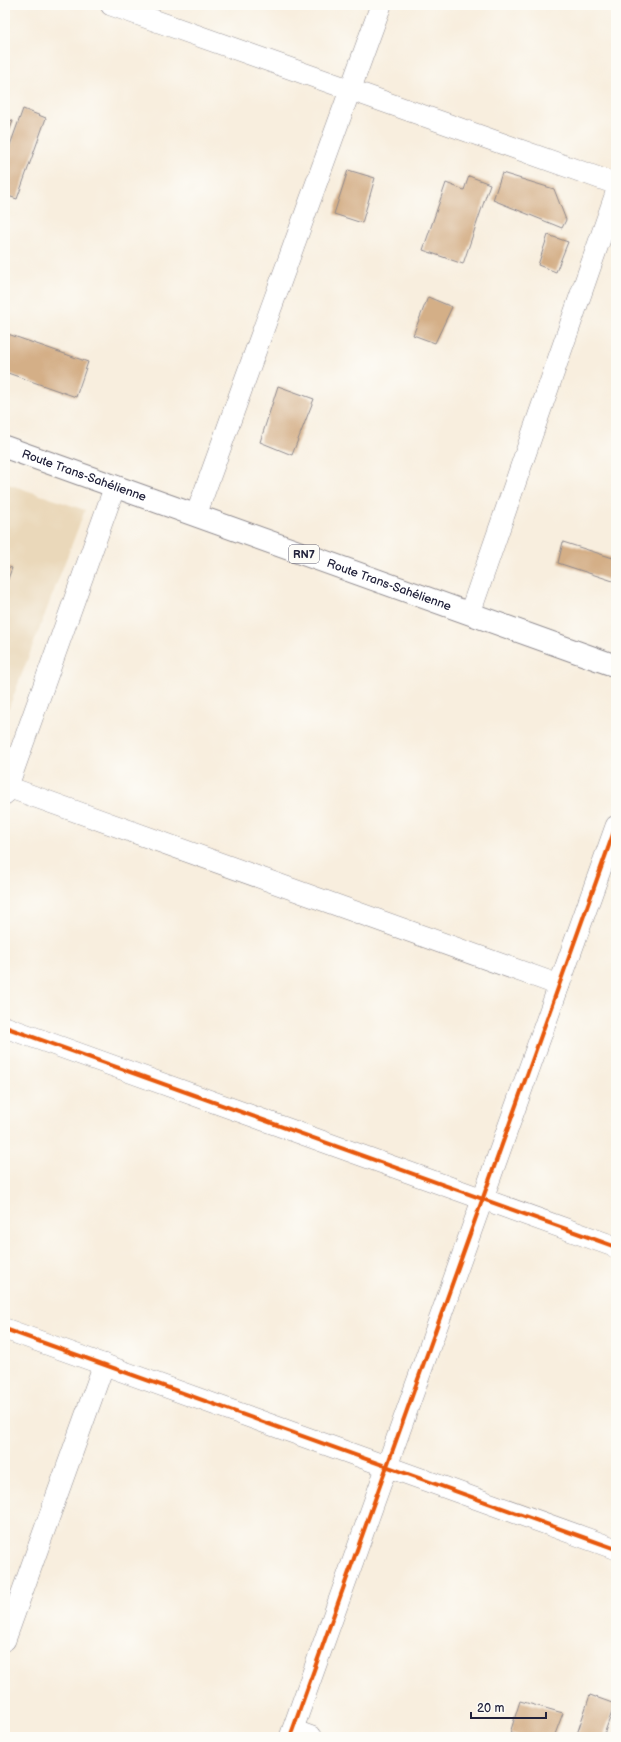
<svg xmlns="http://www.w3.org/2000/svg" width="621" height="1742" font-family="'Balsamiq Sans',sans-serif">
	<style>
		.built { fill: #ead8ba }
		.building { fill: #d4af87 }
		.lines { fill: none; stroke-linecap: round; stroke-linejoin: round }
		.minor-casing { stroke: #8d888c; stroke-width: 22 }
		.trunk-casing { stroke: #8d888c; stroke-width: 24 }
		.minor { stroke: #fff; stroke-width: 21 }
		.trunk { stroke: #fff; stroke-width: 22 }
		.cycleway-casing { stroke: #fdfcf7; stroke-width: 6 }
		.cycleway { stroke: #e8590c; stroke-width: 4 }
		.labels { text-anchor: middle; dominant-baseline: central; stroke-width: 3; stroke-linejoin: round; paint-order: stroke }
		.shield { fill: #fdfcf7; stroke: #646373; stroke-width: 1 }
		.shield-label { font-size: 11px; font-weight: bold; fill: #22223b }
		.street-label { font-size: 12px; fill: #22223b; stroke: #fdfcf7 }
	</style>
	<rect width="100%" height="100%" fill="#fdfcf7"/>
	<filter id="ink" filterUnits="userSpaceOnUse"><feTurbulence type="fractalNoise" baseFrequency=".025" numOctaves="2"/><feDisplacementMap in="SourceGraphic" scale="8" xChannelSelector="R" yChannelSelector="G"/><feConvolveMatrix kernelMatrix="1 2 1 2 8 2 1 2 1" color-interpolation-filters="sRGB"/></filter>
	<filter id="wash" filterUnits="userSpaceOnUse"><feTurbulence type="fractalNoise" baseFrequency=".012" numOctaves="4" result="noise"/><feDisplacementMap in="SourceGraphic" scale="16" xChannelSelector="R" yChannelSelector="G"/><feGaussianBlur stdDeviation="0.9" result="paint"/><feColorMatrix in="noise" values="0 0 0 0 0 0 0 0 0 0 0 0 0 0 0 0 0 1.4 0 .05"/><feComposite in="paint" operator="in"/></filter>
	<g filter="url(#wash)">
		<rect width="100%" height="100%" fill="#f8eede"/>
		<path class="built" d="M5,483L85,510L5,718Z"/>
		<g id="blocks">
			<g class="building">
				<path d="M23,109L46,118L17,199L5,195V159Z"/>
				<path d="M5,118L13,121L5,142Z"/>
				<path d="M348,170L375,178L362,223L334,214Z"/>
				<path d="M502,173L554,189L566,220L562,228L493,200Z"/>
				<path d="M469,176L490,184L463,264L423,250L446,183L464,190Z"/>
				<path d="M548,235L568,242L556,272L538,265Z"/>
				<path d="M428,297L452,307L435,343L413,335Z"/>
				<path d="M5,333L88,362L76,397L5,372Z"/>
				<path d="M278,386L314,399L292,455L260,442Z"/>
				<path d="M563,542L616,559V582L558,563Z"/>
				<path d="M5,566L12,568L5,587Z"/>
				<path d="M590,1695L615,1704L603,1737H576Z"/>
				<path d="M520,1701L563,1713L554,1737H523L510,1733Z"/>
			</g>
		</g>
	</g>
	<g filter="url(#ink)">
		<use href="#blocks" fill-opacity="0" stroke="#8d888c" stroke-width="1"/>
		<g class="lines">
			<g class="minor-casing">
				<g id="minor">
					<path d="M111,5L616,184"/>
					<path d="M196,515L381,5"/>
					<path d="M470,613L616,193"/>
					<path d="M5,786L559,985"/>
					<path d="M5,794L115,486"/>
					<path d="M5,1027L616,1247"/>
					<path d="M5,1329L616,1549"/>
					<path d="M5,1640L104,1364"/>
					<path d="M293,1730L312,1737"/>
					<path d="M290,1737L616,826"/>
				</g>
			</g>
			<g class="trunk-casing">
				<g id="trunk">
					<path id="s1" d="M5,447L616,666"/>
				</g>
			</g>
			<use href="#minor" class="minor"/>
			<use href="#trunk" class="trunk"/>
			<g class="cycleway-casing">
				<g id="cycleway">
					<path d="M5,1027L616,1247"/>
					<path d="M5,1329L616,1549"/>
					<path d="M290,1737L616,826"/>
				</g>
			</g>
			<use href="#cycleway" class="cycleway"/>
		</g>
	</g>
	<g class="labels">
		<rect class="shield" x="289" y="545" width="30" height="18" rx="3"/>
		<g class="shield-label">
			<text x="304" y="554">RN7</text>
		</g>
		<g class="street-label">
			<text stroke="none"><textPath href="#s1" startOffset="84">Route Trans-Sahélienne</textPath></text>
			<text stroke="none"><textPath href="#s1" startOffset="408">Route Trans-Sahélienne</textPath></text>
		</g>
	</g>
	<rect width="621" height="1742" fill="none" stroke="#fdfcf7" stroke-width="20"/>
	<path d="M471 1712v6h75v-6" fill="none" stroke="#22223b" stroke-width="2"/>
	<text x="477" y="1712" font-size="12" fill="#22223b" stroke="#fdfcf7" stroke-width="3" paint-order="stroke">20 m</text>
</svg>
